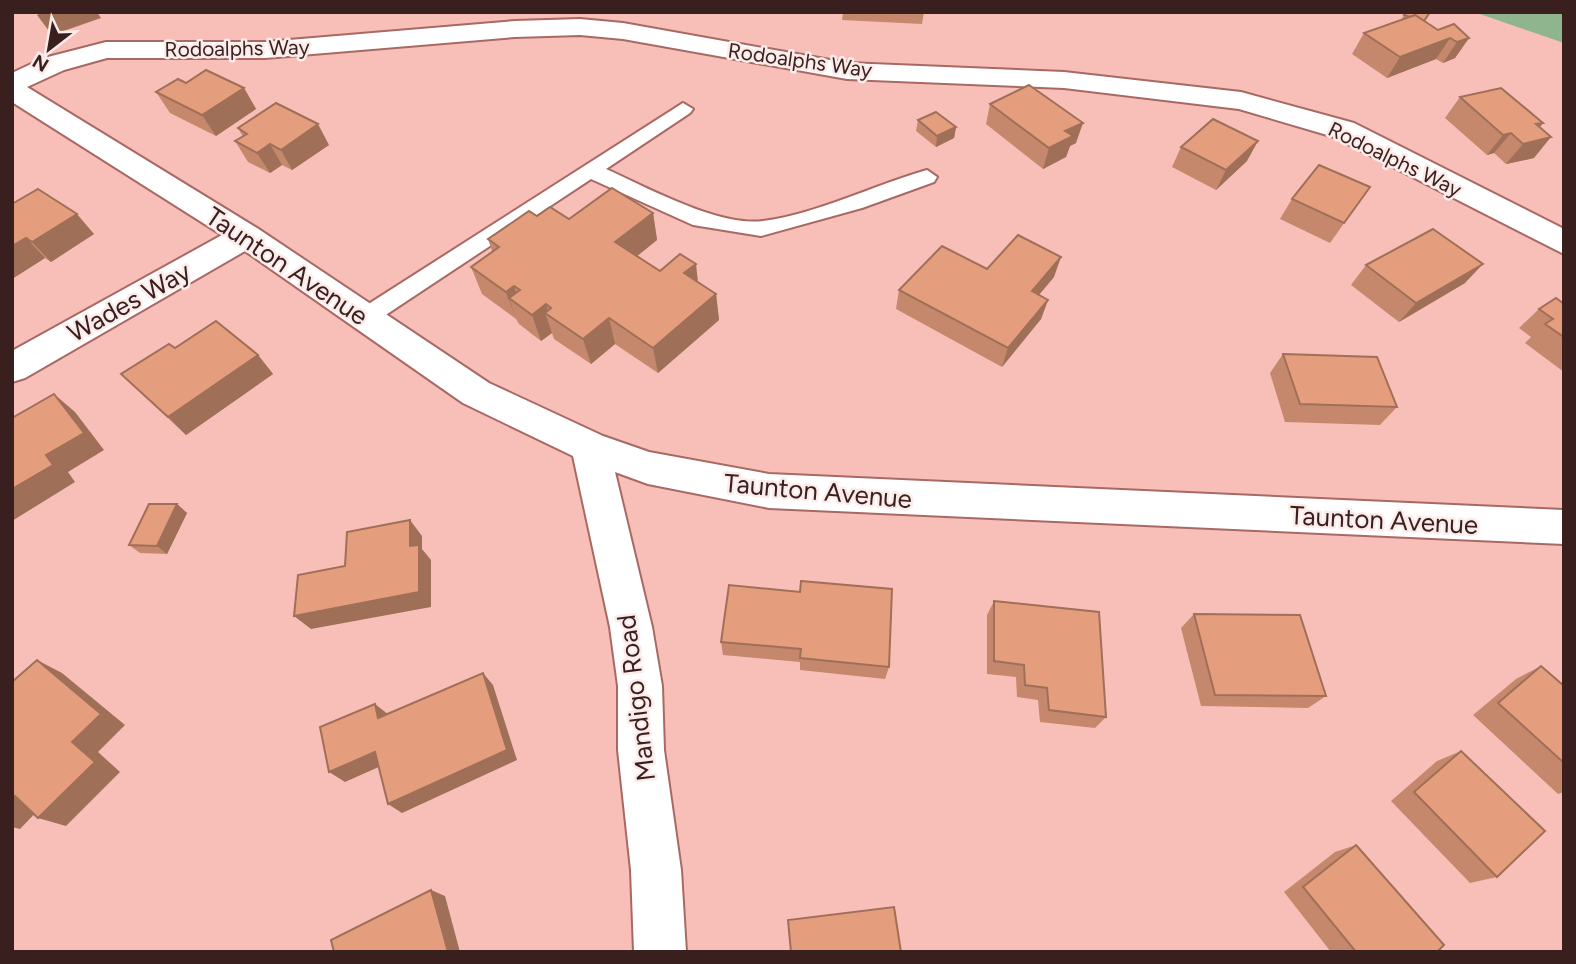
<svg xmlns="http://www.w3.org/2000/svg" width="1576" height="964" font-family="Figtree,sans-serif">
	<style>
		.green { fill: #8fb58f }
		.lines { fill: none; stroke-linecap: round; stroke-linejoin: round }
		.service-casing { stroke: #a86964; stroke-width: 4 }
		.minor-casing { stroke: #a86964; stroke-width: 4 }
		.service { fill: #fff; fill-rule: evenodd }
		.minor { fill: #fff; fill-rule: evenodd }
		.wall { fill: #c5886c }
		.shaded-wall { fill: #a06f58 }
		.building { fill: #e59e7d; stroke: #a06f58; stroke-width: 2 }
		.labels { text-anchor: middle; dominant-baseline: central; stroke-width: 5; stroke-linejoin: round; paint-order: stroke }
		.far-street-label { font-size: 21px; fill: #391f1d; stroke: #fbecea }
		.street-label { font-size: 26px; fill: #391f1d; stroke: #fbecea }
	</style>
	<rect width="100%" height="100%" fill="#f8bfb9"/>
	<path class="green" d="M1474,12H1564V43Z"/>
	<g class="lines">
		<g class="service-casing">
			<path id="service" d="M683,103L693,109L690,113L606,169C646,187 719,227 763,221C817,214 874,185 927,170L937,177L934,182L862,208L761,236L693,225L591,179L372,324L364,327L356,324L352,318L356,312Z"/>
		</g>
		<g class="minor-casing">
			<path id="minor" d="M580,19L623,23L847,63L1064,72L1241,92L1354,123L1564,229V254L1334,137L1239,109L1064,88L847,79L623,39L580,35L515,37L265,58H107L64,70L27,87L257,228L489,383L603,436L649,452L769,474L1564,510V544L769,508L648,484L615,472L652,627L662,686L664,750L681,870L686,952H634L631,870L618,750V686L610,627L573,456L463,403L245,251L25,378L12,382V351L222,235L12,102V73L44,58L106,42H265L515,21Z"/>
		</g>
		<use href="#service" class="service"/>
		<use href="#minor" class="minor"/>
	</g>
	<g class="wall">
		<path d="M843,12H924L922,24L842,20Z"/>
		<path d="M1406,12L1438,30L1469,38L1455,58L1443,63L1436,59L1387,78L1352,54L1364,33L1401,20Z"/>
		<path d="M186,83L244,88L256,109L216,136L170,113L156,92Z"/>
		<path d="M1460,97L1543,123L1540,127L1534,158L1506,164L1494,153L1487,155L1445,118Z"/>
		<path d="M990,104L1076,143L1070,146L1066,157L1043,169L986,124Z"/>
		<path d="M918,120L956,127L954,138L936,147L916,131Z"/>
		<path d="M238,128L329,145L292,170L282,165L270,173L248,162L235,141L243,137Z"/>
		<path d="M1181,147L1247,161L1216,190L1172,167Z"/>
		<path d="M1370,187L1330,243L1280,219L1292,199Z"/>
		<path d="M12,204L94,234L51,262L45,258L12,279Z"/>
		<path d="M653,213L657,240L637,256L660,271L698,282L716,294L719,320L658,373L615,344L591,364L554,339L552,333L541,341L519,324L516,319L482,294L471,267L492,251L488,239L537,216L569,219Z"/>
		<path d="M1366,265L1465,283L1399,322L1351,285Z"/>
		<path d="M987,269L1054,277L1039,295L1048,300L1041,319L1002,367L896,309L899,290Z"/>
		<path d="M1564,304V372L1525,343L1531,337L1519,328L1539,309Z"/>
		<path d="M175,348L258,355L273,374L186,435L121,374Z"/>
		<path d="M1283,354L1397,407L1380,425L1285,422L1270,373Z"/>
		<path d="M177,504L187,513L167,554L140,553L129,545Z"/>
		<path d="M729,585L889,667L885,679L800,670V662L723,655L721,642Z"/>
		<path d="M994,601L1106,717L1095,728L1040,722L1038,700L1017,697L1016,677L987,674V615Z"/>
		<path d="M1194,614L1326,696L1308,708L1201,706L1181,628Z"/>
		<path d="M1541,666L1564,686V792L1558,794L1473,715L1516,679Z"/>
		<path d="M1461,751L1497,877L1470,883L1391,801L1437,761Z"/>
		<path d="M1356,845L1437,952H1331L1284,892L1335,852Z"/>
	</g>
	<g class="shaded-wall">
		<path d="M43,12H97L101,18L52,35L37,15Z"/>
		<path d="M1450,38L1436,59L1387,78L1400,57Z"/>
		<path d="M1469,38L1455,58L1443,63L1457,42Z"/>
		<path d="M244,88L256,109L216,136L202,115Z"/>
		<path d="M1083,123L1076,143L1070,146L1066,157L1043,169L1049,148L1065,131Z"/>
		<path d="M1543,123L1527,143L1551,137L1534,158L1506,164L1523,144L1536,124Z"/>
		<path d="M318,124L329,145L292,170L281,150Z"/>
		<path d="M956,127L954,138L936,147L937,136Z"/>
		<path d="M1511,133L1494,153L1487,155L1503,135Z"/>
		<path d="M1258,141L1247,161L1216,190L1226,170Z"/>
		<path d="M270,144L282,165L270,173L257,153Z"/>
		<path d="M653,213L657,240L621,269L615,242Z"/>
		<path d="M77,214L94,234L51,262L32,242Z"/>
		<path d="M26,238L45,258L12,279V246Z"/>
		<path d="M1061,257L1054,277L1025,311L1032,291Z"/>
		<path d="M696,264L699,291L684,273Z"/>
		<path d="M1483,264L1465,283L1399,322L1416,303Z"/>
		<path d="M514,286L521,307L509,298L516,319L506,292Z"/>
		<path d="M716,294L719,320L658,373L653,348Z"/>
		<path d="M1048,300L1041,319L1002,367L1008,348Z"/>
		<path d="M546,304L549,315L545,313L552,333L541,341L532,315Z"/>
		<path d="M609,318L615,344L591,364L583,339Z"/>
		<path d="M258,355L273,374L186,435L168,417Z"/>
		<path d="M54,394L75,412L104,450L68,472L75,482L12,521V489L46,455Z"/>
		<path d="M177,504L187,513L167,554L157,546Z"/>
		<path d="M410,520L422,536V549L431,560V607L311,629L294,616L410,546Z"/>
		<path d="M37,660L62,673L125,725L98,752L120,772L66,826L38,818L72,742Z"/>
		<path d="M483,673L493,685L517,760L402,813L388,804Z"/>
		<path d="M375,704L389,715L378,718Z"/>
		<path d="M375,752L390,762L345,782L329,772Z"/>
		<path d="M15,796L43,805L20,829L12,827V799Z"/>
		<path d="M431,890L445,896L460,952H448Z"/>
	</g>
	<g class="building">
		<path d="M1406,12H1430L1424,21L1415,15L1410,17L1404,15Z"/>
		<path d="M1415,15L1438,30L1454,24L1469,38L1457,42L1450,38L1400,57L1364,33Z"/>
		<path d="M206,70L244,88L202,115L156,92L178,79L186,83Z"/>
		<path d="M1029,85L1083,123L1065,131L1073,136L1049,148L990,104Z"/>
		<path d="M1501,88L1543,123L1536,124L1551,137L1523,144L1511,133L1503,135L1460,97Z"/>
		<path d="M276,103L318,124L281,150L270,144L257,153L235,141L247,134L238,128Z"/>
		<path d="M936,112L956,127L937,136L918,120Z"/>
		<path d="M1213,119L1258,141L1226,170L1181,147Z"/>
		<path d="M1319,165L1370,187L1344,223L1292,199Z"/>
		<path d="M612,188L653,213L615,242L660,271L680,254L696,264L684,273L716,294L653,348L609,318L583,339L545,313L551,308L546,304L532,315L509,298L520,290L514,286L506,292L471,267L499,247L488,239L529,211L537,216L550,207L569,219Z"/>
		<path d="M38,189L77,214L32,242L26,238L12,246V204Z"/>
		<path d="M1433,229L1483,264L1416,303L1366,265Z"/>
		<path d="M1018,235L1061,257L1032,291L1048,300L1008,348L899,290L942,246L987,269Z"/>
		<path d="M1556,298L1564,304V337L1545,324L1553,319L1539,309Z"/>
		<path d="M216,321L258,355L168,417L121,374L169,344L175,348Z"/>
		<path d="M1283,354L1377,357L1397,407L1300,404Z"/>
		<path d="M54,394L84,433L46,455L53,465L12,489V418Z"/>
		<path d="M149,504H177L157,546L129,545Z"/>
		<path d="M410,520V546L419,545V592L294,616L298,575L345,566L347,532Z"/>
		<path d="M801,581L892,589L889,667L800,658L801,649L721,642L729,585L800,592Z"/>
		<path d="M994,601L1099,612L1106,717L1049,710L1047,688L1025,685L1024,665L994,661Z"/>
		<path d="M1194,614L1300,615L1326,696L1215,695Z"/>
		<path d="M37,660L101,714L72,742L95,762L38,818L15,796L12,799V682Z"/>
		<path d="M1541,666L1564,686V763L1498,703Z"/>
		<path d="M483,673L507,750L388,804L375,752L329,772L320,727L375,704L378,718Z"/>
		<path d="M1461,751L1545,831L1497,877L1414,792Z"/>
		<path d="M1356,845L1444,945L1437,952H1356L1303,887Z"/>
		<path d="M431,890L448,952H334L331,940Z"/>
		<path d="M894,907L901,952H791L788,920Z"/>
	</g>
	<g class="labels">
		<g class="far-street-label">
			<text transform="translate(237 48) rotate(-1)">Rodoalphs Way</text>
			<text transform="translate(800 60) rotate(8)">Rodoalphs Way</text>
			<text transform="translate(1395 159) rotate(26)">Rodoalphs Way</text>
		</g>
		<g class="street-label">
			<text transform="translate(287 266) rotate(34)">Taunton Avenue</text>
			<text transform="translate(129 302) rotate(-29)">Wades Way</text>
			<text transform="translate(818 491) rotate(5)">Taunton Avenue</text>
			<text transform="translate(1384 520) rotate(3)">Taunton Avenue</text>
			<text transform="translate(636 698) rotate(-97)">Mandigo Road</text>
		</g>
	</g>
	<rect width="1576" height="964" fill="none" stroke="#391f1d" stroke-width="28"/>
	<g transform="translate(49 49) rotate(211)" stroke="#fbecea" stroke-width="5" paint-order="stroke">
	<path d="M0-5L12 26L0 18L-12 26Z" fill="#391f1d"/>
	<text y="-10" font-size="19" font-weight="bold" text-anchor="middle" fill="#391f1d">N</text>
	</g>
</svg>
